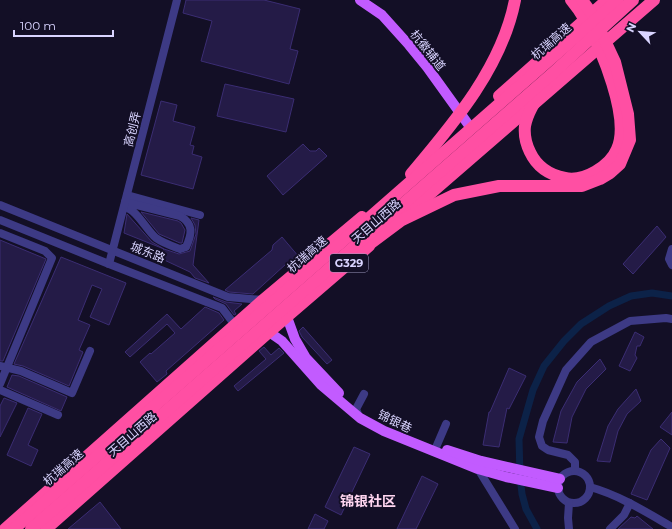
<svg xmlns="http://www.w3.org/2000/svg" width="672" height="529" font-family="Montserrat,'Noto Sans SC',sans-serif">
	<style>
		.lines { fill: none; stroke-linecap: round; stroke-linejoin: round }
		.canal { stroke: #0c2248; stroke-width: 7 }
		.building { fill: #241b47; stroke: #3b2d73 }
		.minor { stroke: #3d3a85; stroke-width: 8 }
		.major { stroke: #c25bff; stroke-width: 10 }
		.highway { stroke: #ff4fa3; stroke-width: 12 }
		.highway-bridge { stroke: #ff4fa3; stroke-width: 12 }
		.labels { text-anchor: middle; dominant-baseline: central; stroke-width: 4; stroke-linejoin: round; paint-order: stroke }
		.shield { fill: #130f26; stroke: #9e99be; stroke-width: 1 }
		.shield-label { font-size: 11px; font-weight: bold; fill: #d9d4ff }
		.street-label { font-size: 12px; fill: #d9d4ff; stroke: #130f26 }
		.quarter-label { font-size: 14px; font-weight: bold; fill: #ffd6f0; stroke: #130f26 }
	</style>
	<rect width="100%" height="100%" fill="#130f26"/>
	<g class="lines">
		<path class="canal" d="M537,529L526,509L522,494L520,476L519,439L533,390L544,366L564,341L581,324L609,306L631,296L652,293L672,296"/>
	</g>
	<g class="building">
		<path d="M186,0H264L300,9L290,49L298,51L289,84L201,61L212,21L183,13Z"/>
		<path d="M225,84L294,99L286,132L217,116Z"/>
		<path d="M161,101L177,105L173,121L195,127L190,145L194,146L192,154L202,157L193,189L141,175Z"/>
		<path d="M303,144L310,151H316L319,148L327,156L283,195L267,176Z"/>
		<path d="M141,212L178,221L181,223L185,230L182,243H180L159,234Z"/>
		<path d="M127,214L152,242L164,249L124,233Z"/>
		<path d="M191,218L199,220L193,265L209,283L195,278L190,272L160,258L164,249L179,254L190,251L196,234L195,225Z"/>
		<path d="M657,226L666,237L633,274L623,264Z"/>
		<path d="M282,237L299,257L289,265L286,264L253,294L229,292L225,290L272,250L273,245Z"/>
		<path d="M0,240L46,259L3,361H0Z"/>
		<path d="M61,257L126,283L109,325L90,317L102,289L92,285L78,320L90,325L79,350L83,352L69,386L23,366L14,364Z"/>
		<path d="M213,297L226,302L242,304L234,311L236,314L234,315L226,304L215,299Z"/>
		<path d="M205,307L219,313L224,320L166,371L167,374L157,382L140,362L150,353L151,354L175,333L167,324L130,357L125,352L167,314L181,329Z"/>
		<path d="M303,327L332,360L327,364L302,337L299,331Z"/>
		<path d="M635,332L644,337L640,346H637L635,355L637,358L630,371L619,366Z"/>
		<path d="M264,347L271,355L279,348L284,353L238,391L234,386L266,359L259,351Z"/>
		<path d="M600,359L606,369L586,389L572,417L567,443L553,442L561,411L577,382Z"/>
		<path d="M509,368L526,376L509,409L507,408L499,447L483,445L489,412H490Z"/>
		<path d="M12,375L19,376L67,397L61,411L7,387Z"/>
		<path d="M636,389L641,401L627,414L618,431L610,462L597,461L608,426L618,409Z"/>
		<path d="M4,398L17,403L0,437V406Z"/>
		<path d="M28,408L42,414L28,445L38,450L31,466L7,455Z"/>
		<path d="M672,412V435L660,427Z"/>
		<path d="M661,439L670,448L647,500L631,494L651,450Z"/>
		<path d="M354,447L370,454L341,515L325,507Z"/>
		<path d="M422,476L438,484L416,529H397Z"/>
		<path d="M100,502L121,529H68Z"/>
		<path d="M315,514L328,521L324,529H308Z"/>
		<path d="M637,516L653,529H618L631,517L635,518Z"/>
	</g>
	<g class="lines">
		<g class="minor">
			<path d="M127,195L200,215"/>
			<path d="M0,205L228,297L263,300L265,302"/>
			<path d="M124,207C137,209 146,230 156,238C163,243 172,246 180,249L186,247C192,234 194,224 180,216L125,202"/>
			<path d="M0,220L109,264L222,308L235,325L239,326"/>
			<path d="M0,233L45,251L52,258L0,384"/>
			<path d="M672,249L669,259L672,265"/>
			<path d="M109,264L177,0"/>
			<path d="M0,366L21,371L72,393L90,351"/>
			<path d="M0,390L58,415"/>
			<path d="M359,417L356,409L364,394"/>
			<path d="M434,452L446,424"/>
			<path d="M479,466L478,469L515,529"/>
			<circle cx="574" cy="487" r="16"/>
			<path d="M575,471V462L568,455L548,450L542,446L539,437L543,421L566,370L591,342L630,321L666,318L672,319"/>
			<path d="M590,487C619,495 646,512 672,527"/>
			<path d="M569,529L568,518L569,503"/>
			<path d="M610,529L624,515L630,503"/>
		</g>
		<g class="major">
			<path d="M360,0L382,15L409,45L427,67L468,124"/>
			<path d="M287,317L295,339L306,358L339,393"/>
			<path d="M269,332L282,341L321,385L360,418L384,431L478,469L506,477L558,488"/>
			<path d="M447,450L481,461L560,479"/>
		</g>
		<g class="highway">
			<path d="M499,96L607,0"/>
			<path d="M401,219L654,0"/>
			<path d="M5,529L263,300L362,217"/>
			<path d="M46,529L269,332L369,246"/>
		</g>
		<g class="highway-bridge">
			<path d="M547,83C539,96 528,110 525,126C524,135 526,144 530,152C537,167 550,175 565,178C584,182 610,166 617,149C631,118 601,48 585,20C581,13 576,6 571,0"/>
			<path d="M411,174C454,123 502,67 515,0"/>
			<path d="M359,252L402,220L454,195L499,186H582L600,179L610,173L620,164L630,140L628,114L615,62L593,15L582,0"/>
			<path d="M14,529L618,0"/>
			<path d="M31,529L554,72L633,0"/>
		</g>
	</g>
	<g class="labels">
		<rect class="shield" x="330" y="254" width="38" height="18" rx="3"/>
		<g class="shield-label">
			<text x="349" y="263">G329</text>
		</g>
		<g class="street-label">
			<text transform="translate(551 41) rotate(-41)">杭瑞高速</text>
			<text transform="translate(428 50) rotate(51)">杭徽辅道</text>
			<text transform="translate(132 129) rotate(-76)">高创弄</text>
			<text transform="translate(376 221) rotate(-41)">天目山西路</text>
			<text transform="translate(148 252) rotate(22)">城东路</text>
			<text transform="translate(307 254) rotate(-41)">杭瑞高速</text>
			<text transform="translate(395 421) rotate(26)">锦银巷</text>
			<text transform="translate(132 434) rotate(-41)">天目山西路</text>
			<text transform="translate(63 467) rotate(-41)">杭瑞高速</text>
		</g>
		<g class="quarter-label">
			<text x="368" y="501">锦银社区</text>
		</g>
	</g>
	<g transform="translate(640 32) rotate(296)" stroke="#130f26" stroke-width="3" paint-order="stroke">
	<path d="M0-3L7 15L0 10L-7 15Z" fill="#d9d4ff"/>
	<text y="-6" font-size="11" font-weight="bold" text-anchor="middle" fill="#d9d4ff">N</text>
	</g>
	<path d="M14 30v6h99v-6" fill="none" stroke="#d9d4ff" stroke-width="2"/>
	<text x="20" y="30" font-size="12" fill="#d9d4ff" stroke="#130f26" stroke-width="3" paint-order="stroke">100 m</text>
</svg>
